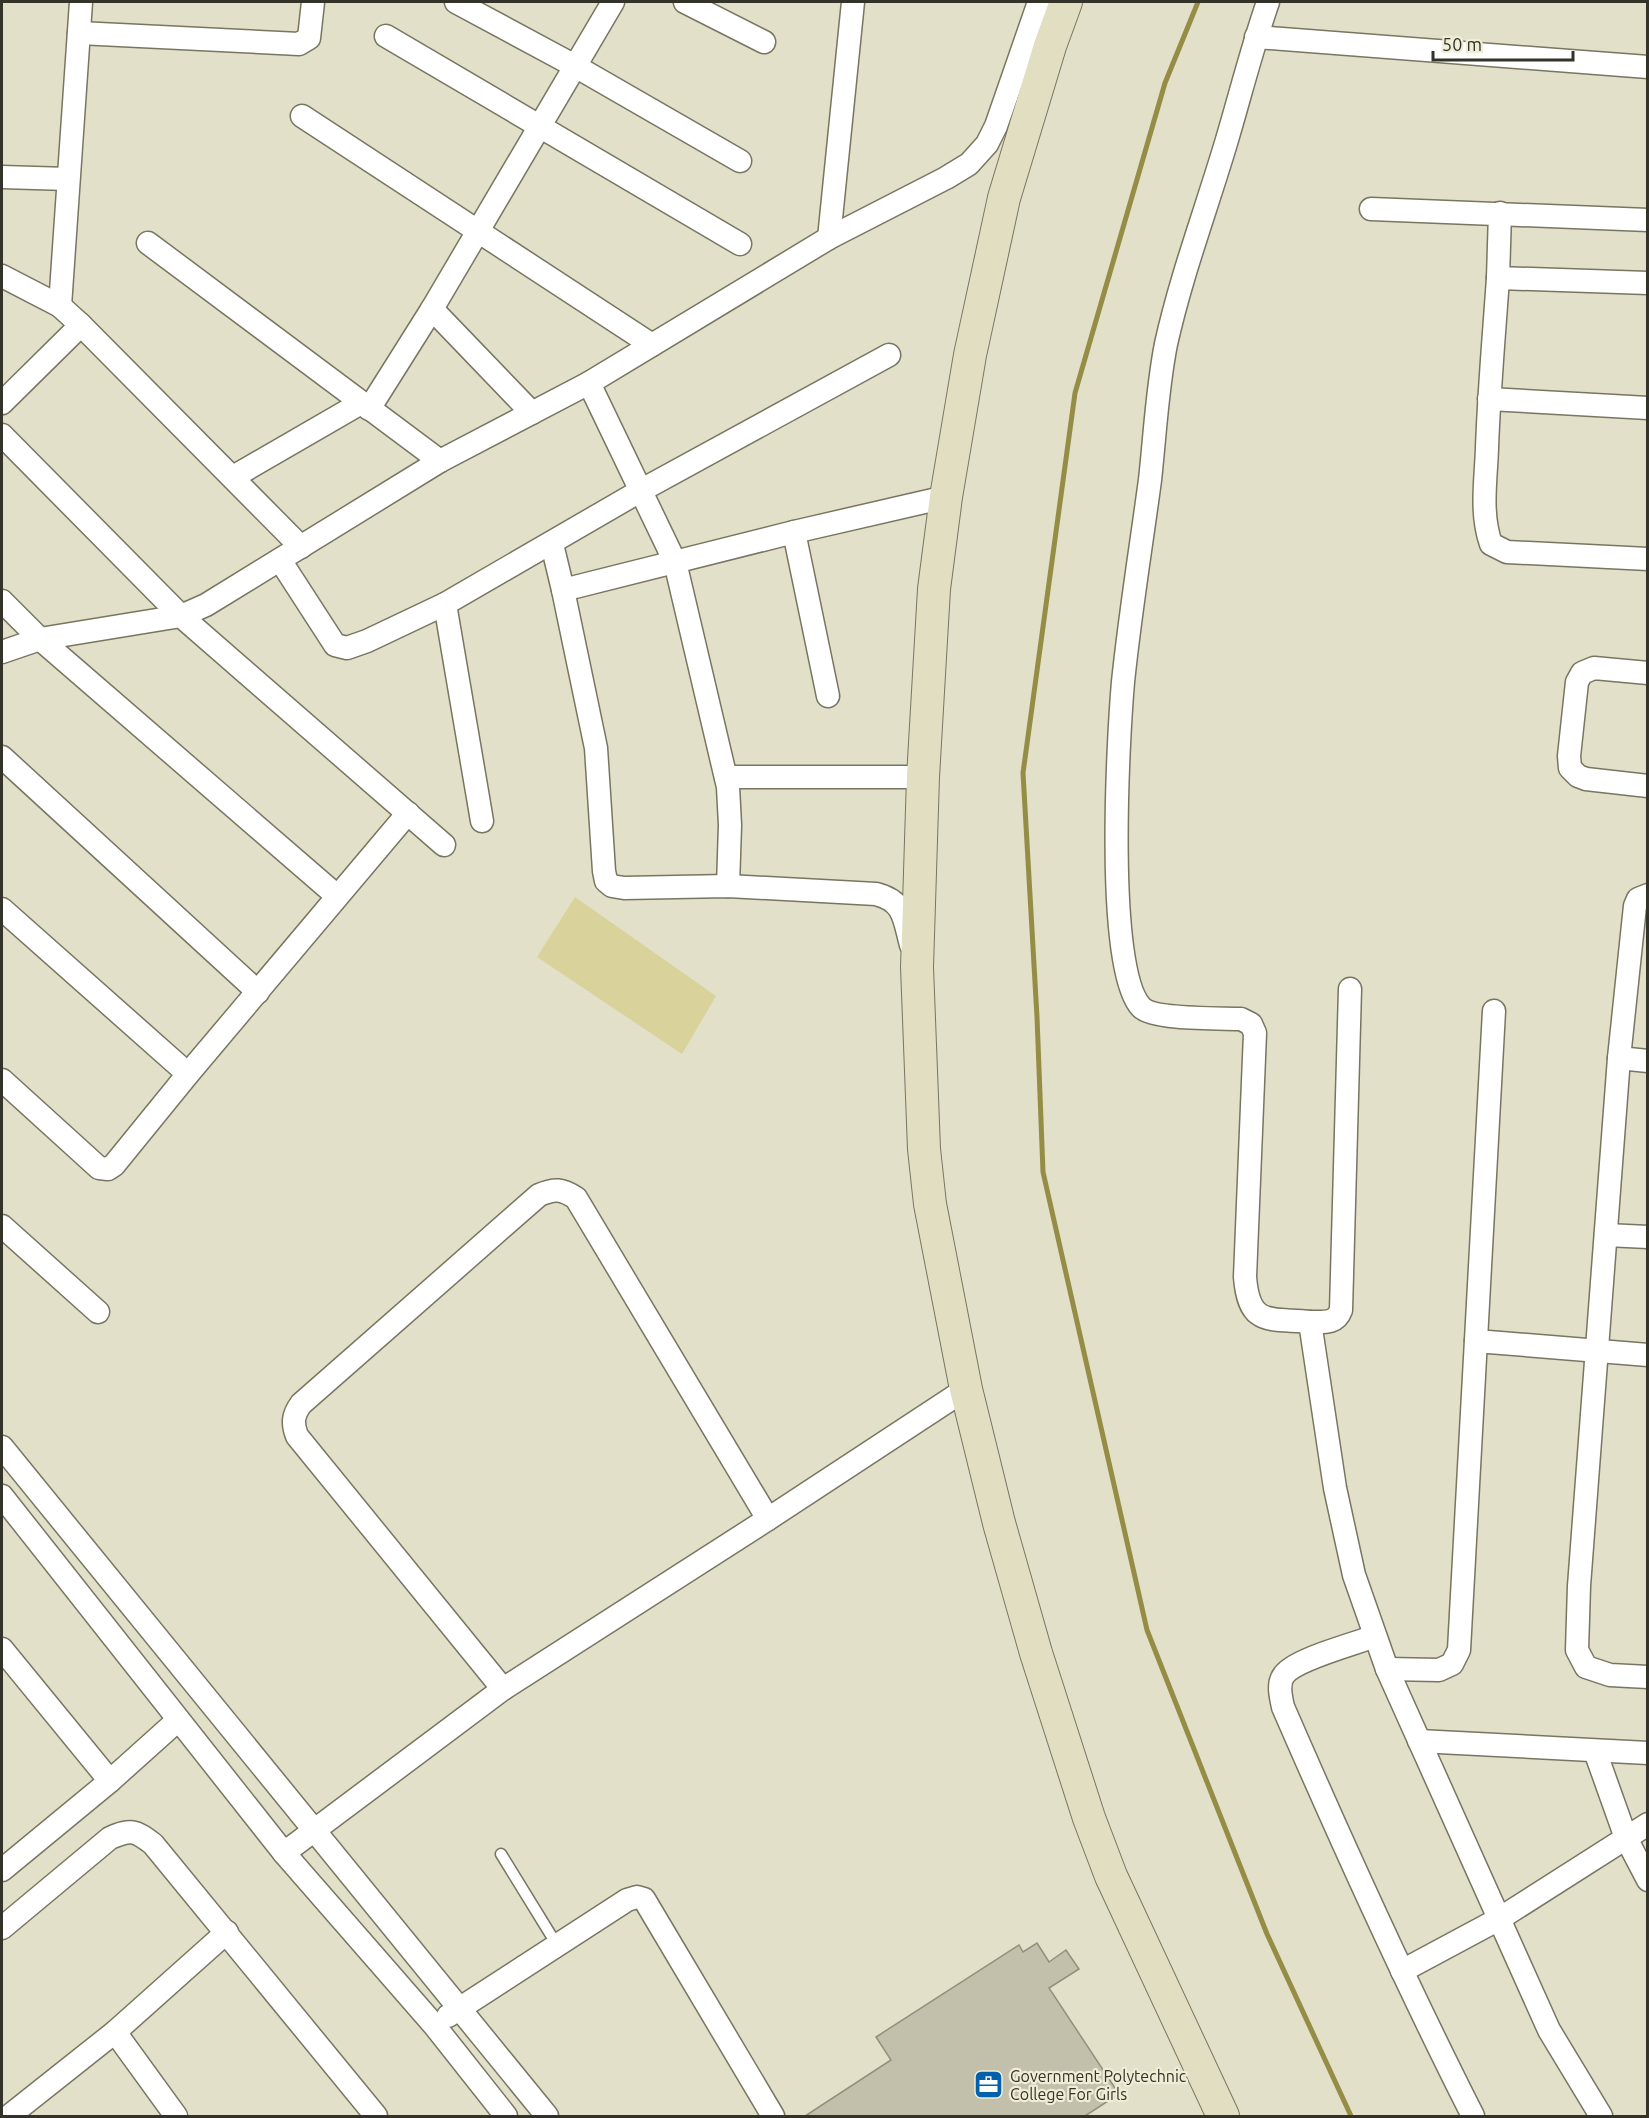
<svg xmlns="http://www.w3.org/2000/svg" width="1649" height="2118" viewBox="0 0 1649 2118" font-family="Ubuntu,sans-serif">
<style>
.green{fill:#d9d39b}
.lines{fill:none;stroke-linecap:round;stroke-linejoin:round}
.stream{stroke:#958c46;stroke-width:5}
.building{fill:#c2bfaa;stroke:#928f7b;stroke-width:1.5}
.lane-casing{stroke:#787561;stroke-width:13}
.street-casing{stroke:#787561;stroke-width:25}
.secondary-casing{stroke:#787561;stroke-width:34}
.lane{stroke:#fff;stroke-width:10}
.street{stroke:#fff;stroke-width:22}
.secondary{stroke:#e2dec1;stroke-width:32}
.labels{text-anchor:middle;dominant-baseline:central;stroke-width:4.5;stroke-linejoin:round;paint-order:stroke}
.poi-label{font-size:16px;fill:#34332a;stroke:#efedd6;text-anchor:start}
</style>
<rect width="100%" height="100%" fill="#e2e0c9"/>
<!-- green -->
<path class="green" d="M575,897L716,996L682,1054L537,957Z"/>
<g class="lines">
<!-- stream -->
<path class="stream" d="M1198,2L1165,83L1075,393L1023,773L1037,1017L1043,1172L1147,1630L1267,1934L1351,2116"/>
</g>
<!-- building -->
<path class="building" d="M1037,1943L1049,1962L1066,1950L1079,1969L1049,1988L1119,2094L1085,2116H805L891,2060L876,2037L1019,1945L1023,1952Z"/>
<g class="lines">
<defs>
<path id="lane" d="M501,1854L557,1945"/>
<g id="street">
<path d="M456,2L575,66L740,161"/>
<path d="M685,2L764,42"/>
<path d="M1268,2C1252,48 1240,96 1226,143C1206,210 1181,276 1166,344C1157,389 1155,435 1150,480C1141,547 1130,614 1123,682C1118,740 1105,969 1141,1007C1153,1020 1221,1018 1241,1019L1251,1024L1255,1033L1245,1277C1249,1327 1269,1318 1310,1322L1335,1488L1354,1575L1387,1669L1549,2030L1601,2116"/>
<path d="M79,33L299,44L309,38L313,2"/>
<path d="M386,36L740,244"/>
<path d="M1256,37L1648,67"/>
<path d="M302,116L652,345"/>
<path d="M2,177L68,179"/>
<path d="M1371,209L1648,220"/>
<path d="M1500,213L1498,278L1648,283"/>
<path d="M829,238L853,2"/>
<path d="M148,243L440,461"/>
<path d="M2,276L60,306L81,325L301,547"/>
<path d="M1498,278C1494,335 1489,391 1487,448C1486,480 1480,513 1491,544L1507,552L1648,559"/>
<path d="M60,306L81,2"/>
<path d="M432,309L532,413"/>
<path d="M589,383L675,562L728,787L730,825L728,886"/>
<path d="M1489,399L1648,408"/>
<path d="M2,403L81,325"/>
<path d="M369,409L432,309L613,2"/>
<path d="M2,435L181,616L444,845"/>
<path d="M233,477L361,403"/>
<path d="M794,532L828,696"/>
<path d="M552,544L563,590L596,748L604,871L606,881L612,886L624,888L728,886L876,894C905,901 904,920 911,945"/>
<path d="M280,560L335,645L347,648L367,641L445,604L640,491L889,355"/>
<path d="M563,590L794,532L946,497"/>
<path d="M2,601L40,639L337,896"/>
<path d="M445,604L482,821"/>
<path d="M2,652L40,639L181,616L206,605L440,461L589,383L829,238L946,178L969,164L987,144L996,126L1039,2"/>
<path d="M1648,673L1594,668L1582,673L1577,682L1569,756L1570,768L1578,776L1586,779L1648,786"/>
<path d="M2,757L258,992"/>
<path d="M726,777H923"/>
<path d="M2,909L188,1074"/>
<path d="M1619,1058L1635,906L1638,899L1648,895"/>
<path d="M1648,1061L1619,1058L1579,1586L1577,1650L1586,1667L1610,1675L1648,1677"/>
<path d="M2,1080L99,1168L108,1169L114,1165L188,1074L408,813"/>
<path d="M2,1226L98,1312"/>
<path d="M1606,1235L1648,1237"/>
<path d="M1310,1322C1324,1322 1336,1324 1341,1310L1350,989"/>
<path d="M1476,1341L1648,1355"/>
<path d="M2,1447L547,2116"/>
<path d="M2,1496L284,1853L434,2025L506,2116"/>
<path d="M1375,1636C1355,1644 1295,1659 1284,1675C1277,1684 1281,1697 1283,1707C1343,1845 1405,1982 1473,2116"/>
<path d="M2,1649L110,1781"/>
<path d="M1387,1669L1439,1670L1452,1664L1459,1650L1494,1011"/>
<path d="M503,1689L297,1436C292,1423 293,1415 301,1404L539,1195C555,1188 562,1189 576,1198L768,1519"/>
<path d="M1419,1741L1648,1753"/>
<path d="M1595,1751L1626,1838L1648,1880"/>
<path d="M284,1853L503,1689L768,1519L966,1389"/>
<path d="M2,1870L110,1781L178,1720"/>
<path d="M2,1928L110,1838C131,1829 135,1830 153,1844L376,2116"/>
<path d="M1402,1971L1499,1919L1648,1824"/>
<path d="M448,2016L627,1900L637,1897L644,1899L773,2116"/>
<path d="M115,2032L227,1932"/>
<path d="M9,2116L115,2032L176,2116"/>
</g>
<path id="secondary" d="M1066,2L1050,46L1004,198L970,355L946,497L934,589L923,777L917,967L924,1149L930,1204L966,1389L999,1523L1036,1653L1089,1818L1111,1876L1223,2116"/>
</defs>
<!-- lane casing -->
<use href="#lane" class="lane-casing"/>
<!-- street casing -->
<use href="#street" class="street-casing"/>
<!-- secondary casing -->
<use href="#secondary" class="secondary-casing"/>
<!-- lane -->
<use href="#lane" class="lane"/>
<!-- street -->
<use href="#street" class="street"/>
<!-- secondary -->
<use href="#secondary" class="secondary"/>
</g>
<!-- icons -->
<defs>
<symbol id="office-square" viewBox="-11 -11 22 22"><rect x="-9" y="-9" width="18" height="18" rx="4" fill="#0260ad" stroke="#efedd6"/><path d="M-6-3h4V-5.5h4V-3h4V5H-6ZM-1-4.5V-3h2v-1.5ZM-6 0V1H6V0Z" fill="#fff"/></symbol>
</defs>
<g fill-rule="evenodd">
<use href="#office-square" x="972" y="2068" width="33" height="33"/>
</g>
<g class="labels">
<!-- poi labels -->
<g class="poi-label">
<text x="1010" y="2076">Government Polytechnic<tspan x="1010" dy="18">College For Girls</tspan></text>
</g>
</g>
<!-- border -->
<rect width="1649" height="2118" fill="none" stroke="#34332a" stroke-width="6"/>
<!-- scale -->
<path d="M1433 51v9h140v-9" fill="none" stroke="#34332a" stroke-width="3"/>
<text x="1442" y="51" font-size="18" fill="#34332a" stroke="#efedd6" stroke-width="4.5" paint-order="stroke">50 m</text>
</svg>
